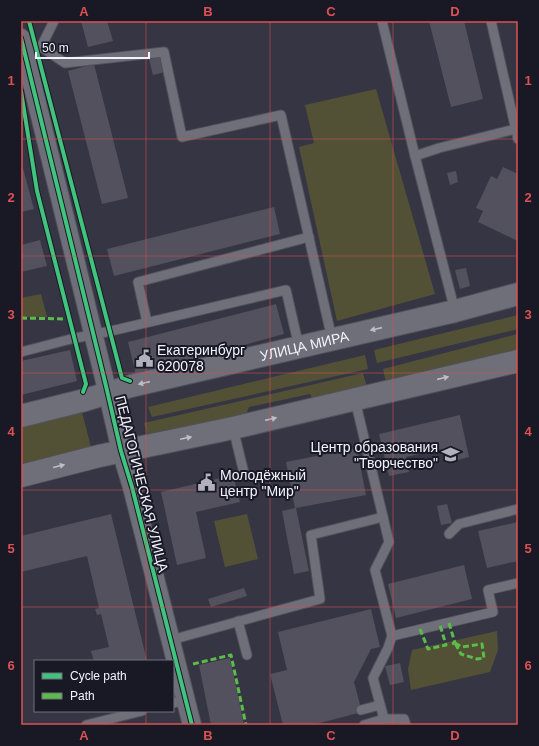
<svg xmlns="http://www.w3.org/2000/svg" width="539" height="746" viewBox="0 0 539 746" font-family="Arial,sans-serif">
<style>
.green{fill:#535135}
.building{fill:#52515d}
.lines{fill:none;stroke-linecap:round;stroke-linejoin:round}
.service-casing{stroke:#51515c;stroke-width:11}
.minor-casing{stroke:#51515c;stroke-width:20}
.tertiary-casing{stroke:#51515c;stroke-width:24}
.service{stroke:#6f6f7a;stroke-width:9}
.minor{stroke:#6f6f7a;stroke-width:18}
.tertiary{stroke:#6f6f7a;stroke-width:22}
.quiet{stroke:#5cbc4b;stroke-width:3;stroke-dasharray:6 3;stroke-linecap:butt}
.cycleway-casing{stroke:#191925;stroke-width:6}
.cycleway{stroke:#40c37c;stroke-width:4}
.oneway{fill:#bebec9}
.grid{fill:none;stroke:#dc5153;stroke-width:1;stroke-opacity:0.55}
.labels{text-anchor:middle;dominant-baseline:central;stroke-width:4;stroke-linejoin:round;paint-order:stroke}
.street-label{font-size:14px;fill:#f3f3fd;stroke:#191925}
.poi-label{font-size:14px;fill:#f3f3fd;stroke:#191925;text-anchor:start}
.neatline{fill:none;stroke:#dc5153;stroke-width:1.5}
.grid-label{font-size:13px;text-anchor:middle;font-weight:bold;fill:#dc5153}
</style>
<rect width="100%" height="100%" fill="#363543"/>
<!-- green -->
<g class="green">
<path d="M376,89L435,294L337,321L299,147L314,143L305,105Z"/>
<path d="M41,294L47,317H21V298Z"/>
<path d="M518,315V329L377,363L374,350Z"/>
<path d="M518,334V355L387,387L383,369Z"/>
<path d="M365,355L368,369L152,417L148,407Z"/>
<path d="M363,373L368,391L314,402L310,394L249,407L244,420L149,442L144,423Z"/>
<path d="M82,412L92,451L21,468V426Z"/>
<path d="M247,514L258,559L225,567L214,521Z"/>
<path d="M497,631L498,650L490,672L411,690L408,669L412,650Z"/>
</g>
<!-- building -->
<g class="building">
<path d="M81,21H107L113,41L88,47Z"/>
<path d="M429,21H464L483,99L451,107Z"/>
<path d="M161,56L165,72L153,75L149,59Z"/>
<path d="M94,64L128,198L102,204L68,71Z"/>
<path d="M21,161L34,209L21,212Z"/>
<path d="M503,167L518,174V241L478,222L483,211L476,208L491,176L497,179Z"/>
<path d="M456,171L458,182L450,185L447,173Z"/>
<path d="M274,207L280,234L114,276L107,249Z"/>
<path d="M40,240L47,266L21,272V245Z"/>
<path d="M466,268L470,286L460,289L455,270Z"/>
<path d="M276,304L284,334L136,375L128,342Z"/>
<path d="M70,350L77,381L21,395V361Z"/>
<path d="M460,415L469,457L446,463L442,449L406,457L409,472L389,476L379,434Z"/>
<path d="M357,448L366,495L296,508L309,571L294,574L282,511L295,508L286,462Z"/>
<path d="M233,475L240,502L196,512L206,558L177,565L161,492Z"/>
<path d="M447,504L452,523L441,525L437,506Z"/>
<path d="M111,514L147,661H94L91,651L109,647L101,614L97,615L95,609L99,608L87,556L21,572V536Z"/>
<path d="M518,522V561L487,568L478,531Z"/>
<path d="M464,565L472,599L396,618L388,584Z"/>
<path d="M244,588L247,596L211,607L208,599Z"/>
<path d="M371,609L380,647L371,649L354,682L362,712L312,725H283L270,674L287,670L278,632Z"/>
<path d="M230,658L244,725H211L199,665Z"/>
<path d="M400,663L404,682L390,685L385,666Z"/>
</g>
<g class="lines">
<defs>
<g id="service">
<path d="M382,21L415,156L455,311"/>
<path d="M491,21L518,139"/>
<path d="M41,47L54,21"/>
<path d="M22,52L41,47L65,63L164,52L182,137L281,115L332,339"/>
<path d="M415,156L439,148L516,129"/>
<path d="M147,322L138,282L309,237"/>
<path d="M21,352L71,339L111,331L286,290L299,347"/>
<path d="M355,400L389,542L375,570L392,636L388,648L373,678L384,719"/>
<path d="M233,428L244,473"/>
<path d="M449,534L459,524L518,509"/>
<path d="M238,621L247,655"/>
<path d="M392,636L493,612L488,590L518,583"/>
<path d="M171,640L320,599L311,535L383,517"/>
<path d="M173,703L186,700"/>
<path d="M361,710L380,705"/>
<path d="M86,725L142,711"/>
<path d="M364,725L384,719H404L406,725"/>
</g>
<path id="minor" d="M21,38L106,386L121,451L132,487L192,725"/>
<g id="tertiary">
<path id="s1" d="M21,416L85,400L131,386L455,311L518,294"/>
<path d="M21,476L99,456L233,428L518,361"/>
</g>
</defs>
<!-- service casing -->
<use href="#service" class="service-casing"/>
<!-- minor casing -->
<use href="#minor" class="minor-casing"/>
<!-- tertiary casing -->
<use href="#tertiary" class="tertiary-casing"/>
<!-- service -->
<use href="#service" class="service"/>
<!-- minor -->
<use href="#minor" class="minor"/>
<!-- tertiary -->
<use href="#tertiary" class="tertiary"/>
<!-- quiet -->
<g class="quiet">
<path d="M21,318L65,319"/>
<path d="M449,623L455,643L451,644"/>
<path d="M420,629L428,649L446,645L440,625"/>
<path d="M455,643L462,647L482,644L484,658L477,659L461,654Z"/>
<path d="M193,664L231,655L246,725"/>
</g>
<defs>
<g id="cycleway">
<path d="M29,21L122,378L130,381"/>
<path d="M21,38L106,386L121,451L132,487L192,725"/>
<path d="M21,91L37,191L86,384L83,392"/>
</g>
</defs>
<!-- cycleway casing -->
<use href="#cycleway" class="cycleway-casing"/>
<!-- cycleway -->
<use href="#cycleway" class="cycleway"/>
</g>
<!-- one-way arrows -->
<defs><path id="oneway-solid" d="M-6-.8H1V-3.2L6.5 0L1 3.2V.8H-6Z"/></defs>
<g class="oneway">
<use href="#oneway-solid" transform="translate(376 329) rotate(167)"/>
<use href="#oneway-solid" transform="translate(443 378) rotate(-13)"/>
<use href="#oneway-solid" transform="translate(144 383) rotate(167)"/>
<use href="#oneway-solid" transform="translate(271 419) rotate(-13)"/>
<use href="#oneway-solid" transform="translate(186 438) rotate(-12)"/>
<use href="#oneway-solid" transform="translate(59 466) rotate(-14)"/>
</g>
<!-- grid -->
<path class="grid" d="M146,21V661M270,21V725M393,21V725M21,139H518M21,256H518M21,373H518M21,490H518M21,607H518M146,711V725"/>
<!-- icons -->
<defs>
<symbol id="civic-bare" viewBox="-9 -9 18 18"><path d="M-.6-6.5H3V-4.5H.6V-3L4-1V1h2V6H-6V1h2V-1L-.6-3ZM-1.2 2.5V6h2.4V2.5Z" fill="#b1b0bc" stroke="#191925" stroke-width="2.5" paint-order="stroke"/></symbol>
<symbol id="school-bare" viewBox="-9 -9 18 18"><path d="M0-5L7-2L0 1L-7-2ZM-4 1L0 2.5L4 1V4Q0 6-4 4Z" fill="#b1b0bc" stroke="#191925" stroke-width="2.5" paint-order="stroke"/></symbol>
</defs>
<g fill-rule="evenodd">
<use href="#civic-bare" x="132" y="346" width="25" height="25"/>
<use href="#school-bare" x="438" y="442" width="25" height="25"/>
<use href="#civic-bare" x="194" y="470" width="25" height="25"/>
</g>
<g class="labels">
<!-- street labels -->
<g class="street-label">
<text stroke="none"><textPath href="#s1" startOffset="292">УЛИЦА МИРА</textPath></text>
<text transform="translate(142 484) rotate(76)">ПЕДАГОГИЧЕСКАЯ УЛИЦА</text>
</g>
<!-- poi labels -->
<g class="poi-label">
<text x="157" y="350">Екатеринбург<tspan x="157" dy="16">620078</tspan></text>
<text x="438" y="447" text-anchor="end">Центр образования<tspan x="438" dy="16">"Творчество"</tspan></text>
<text x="220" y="475">Молодёжный<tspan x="220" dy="16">центр "Мир"</tspan></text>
</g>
</g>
<!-- border -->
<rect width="539" height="746" fill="none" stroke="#191925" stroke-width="44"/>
<!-- legend -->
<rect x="34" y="660" width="140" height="52" fill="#191925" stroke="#70707b"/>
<rect x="42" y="673" width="20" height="6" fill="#40c37c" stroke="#70707b"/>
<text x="70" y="680" font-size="12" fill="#f3f3fd">Cycle path</text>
<rect x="42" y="693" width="20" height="6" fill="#5cbc4b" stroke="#70707b"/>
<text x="70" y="700" font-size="12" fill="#f3f3fd">Path</text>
<!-- scale -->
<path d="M36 52v6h113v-6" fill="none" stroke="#f3f3fd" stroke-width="2"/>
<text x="42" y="52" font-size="12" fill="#f3f3fd" stroke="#191925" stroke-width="3" paint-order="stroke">50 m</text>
<rect x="22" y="22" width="495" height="702" class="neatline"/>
<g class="grid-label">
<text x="84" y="16">A</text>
<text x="208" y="16">B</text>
<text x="331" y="16">C</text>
<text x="455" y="16">D</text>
<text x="11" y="85">1</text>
<text x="528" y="85">1</text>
<text x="11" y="202">2</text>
<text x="528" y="202">2</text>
<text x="11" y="319">3</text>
<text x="528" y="319">3</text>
<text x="11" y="436">4</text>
<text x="528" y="436">4</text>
<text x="11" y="553">5</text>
<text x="528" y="553">5</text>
<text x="11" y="670">6</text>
<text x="528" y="670">6</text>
<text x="84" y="740">A</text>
<text x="208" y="740">B</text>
<text x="331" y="740">C</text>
<text x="455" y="740">D</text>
</g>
</svg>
